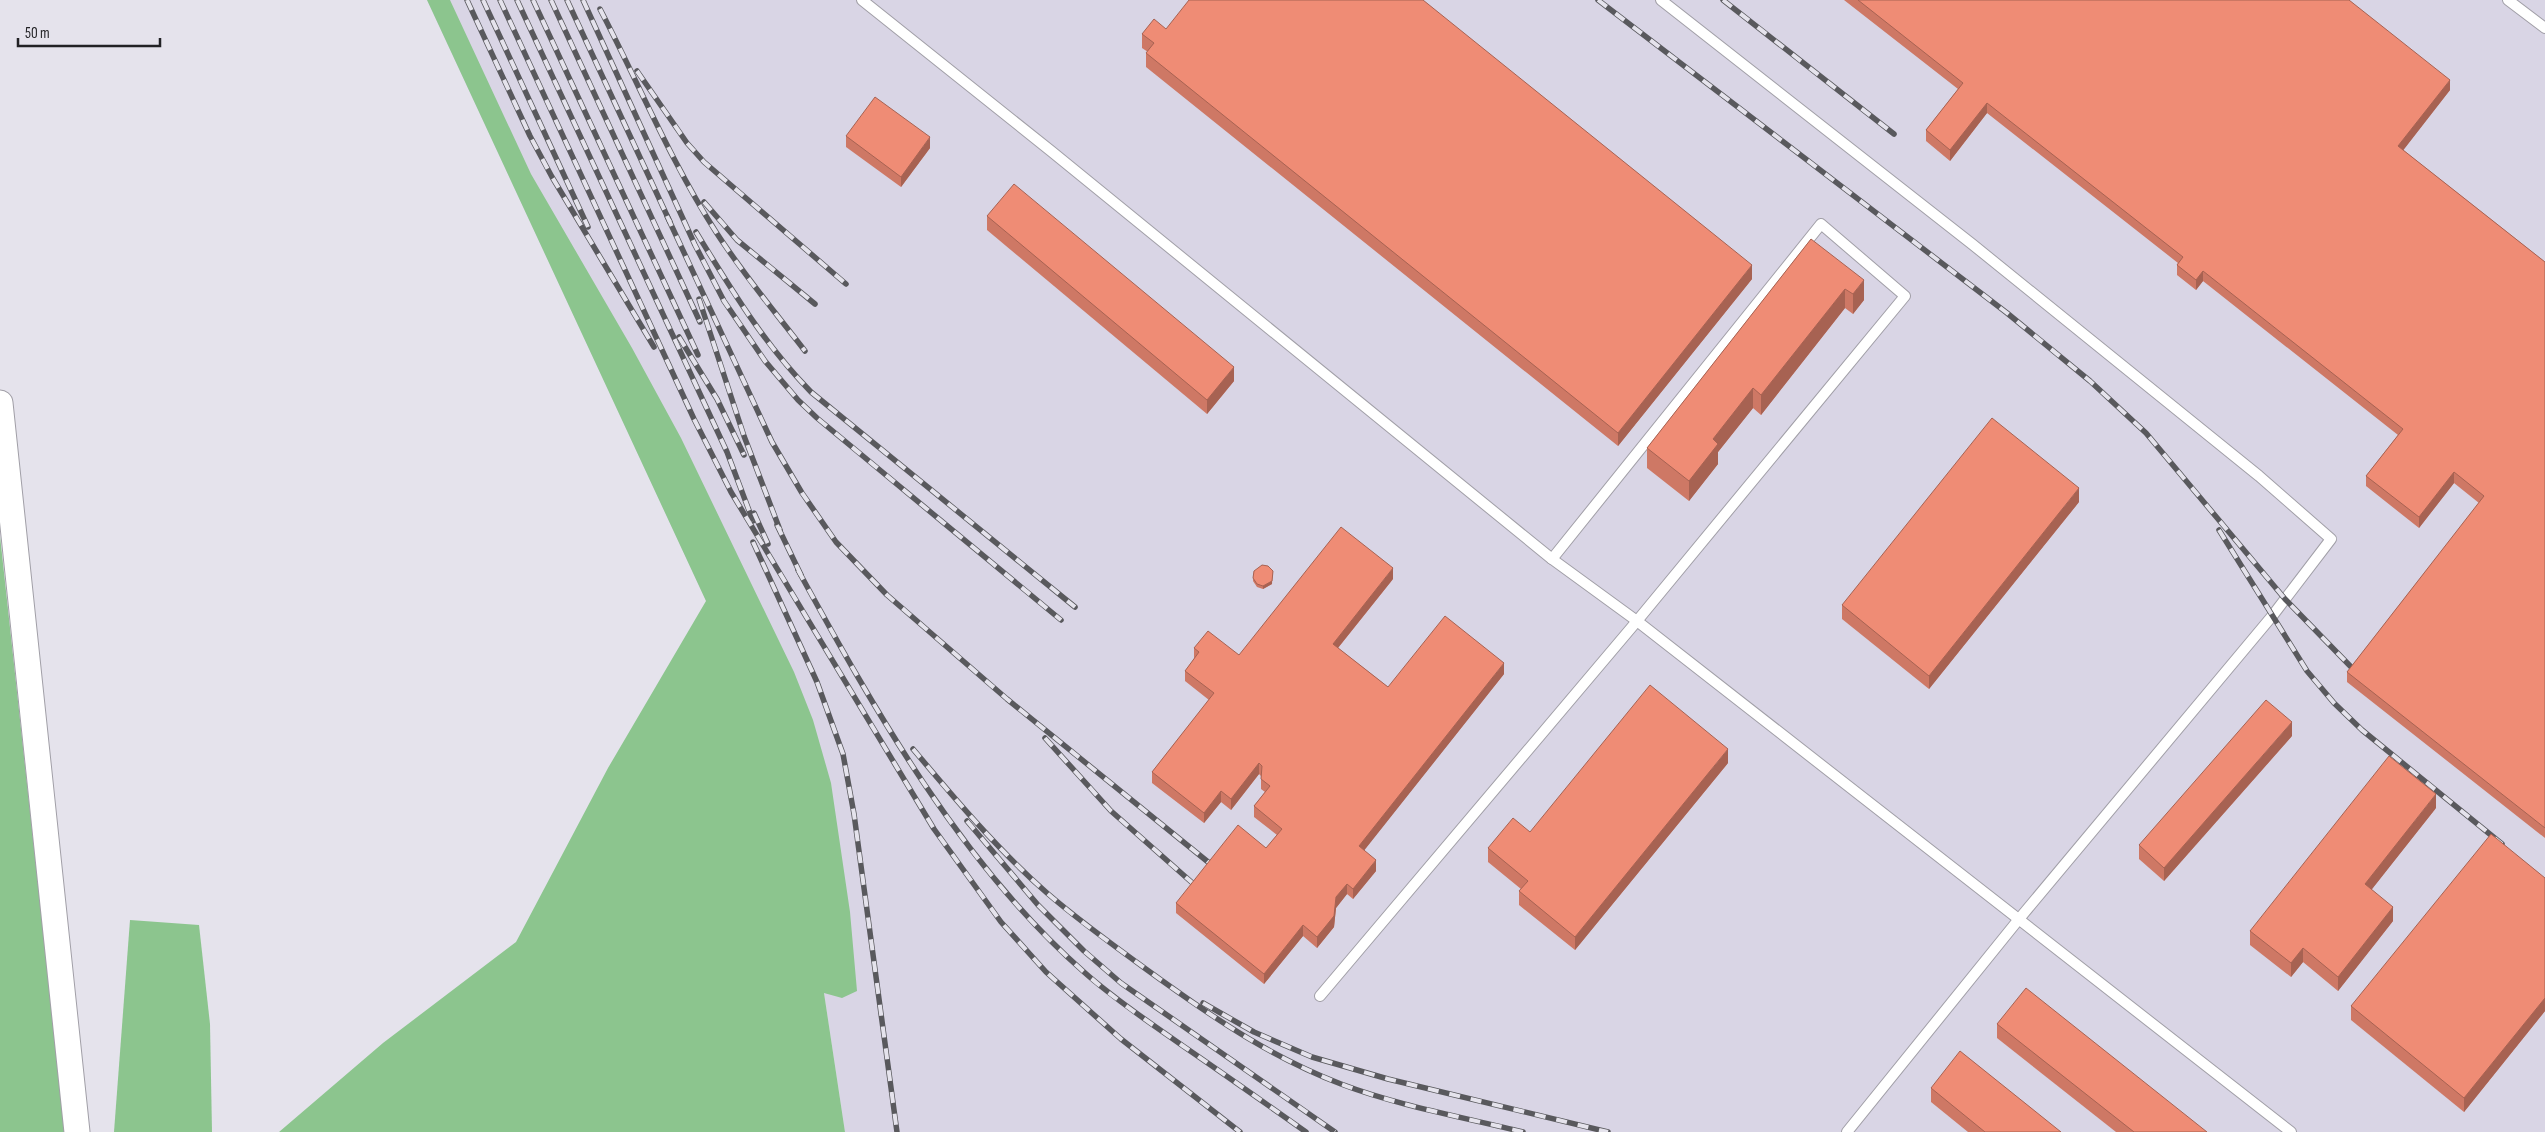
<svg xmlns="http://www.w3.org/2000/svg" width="2545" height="1132" viewBox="0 0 2545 1132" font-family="'Sofia Sans Condensed',sans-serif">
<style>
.built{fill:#d9d5e5}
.green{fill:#8cc58e}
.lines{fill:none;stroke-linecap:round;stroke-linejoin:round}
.service-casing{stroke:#a19fa7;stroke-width:12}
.tertiary-casing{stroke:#a19fa7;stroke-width:27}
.service{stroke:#fff;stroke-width:10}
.tertiary{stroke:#fff;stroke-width:25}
.rail-casing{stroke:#59595d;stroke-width:5.5}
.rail{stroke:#e5e3ec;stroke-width:4;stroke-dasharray:11;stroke-linecap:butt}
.wall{fill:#ce7865}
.shaded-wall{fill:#a76252}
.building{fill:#ef8c75;stroke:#a76252}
</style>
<rect width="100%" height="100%" fill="#e5e3ec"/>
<!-- built -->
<path class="built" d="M427,0H2545V1132H845L793,788Z"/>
<!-- green -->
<g class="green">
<path d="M427,0H450L531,174L632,348L681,438L794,672L813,720L831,783L850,912L857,991L842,998L824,993L845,1132H279L383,1043L516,942L608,768L706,601Z"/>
<path d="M0,536L65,1132H0Z"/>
<path d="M130,920L199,925L210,1024L212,1132H114Z"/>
</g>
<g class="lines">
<defs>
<g id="service">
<path d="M862,0L1051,151L1552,559L1637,621L2291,1132"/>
<path d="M1661,0L1972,244L2259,476L2331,539L2273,615L2019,919L1847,1132"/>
<path d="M2508,0L2545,28"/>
<path d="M1320,996L1637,621L1905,296L1821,224L1552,559"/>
</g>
<path id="tertiary" d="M0,403L77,1132"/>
</defs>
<!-- service casing -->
<use href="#service" class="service-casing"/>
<!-- tertiary casing -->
<use href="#tertiary" class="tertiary-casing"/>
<!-- service -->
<use href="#service" class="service"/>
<!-- tertiary -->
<use href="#tertiary" class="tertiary"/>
<defs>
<g id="rail">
<path d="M467,0L530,136L552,177L654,347"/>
<path d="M483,0L588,227"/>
<path d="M500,0L694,419L731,492L934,829L1001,922L1046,972L1121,1039L1240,1132"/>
<path d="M517,0L727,452L753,521"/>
<path d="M533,0L698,355"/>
<path d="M551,0L700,322"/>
<path d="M567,0L670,222"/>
<path d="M583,0L695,245L724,301L765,361L798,400L817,418L1061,620"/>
<path d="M1598,0L2007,313L2090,381L2146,433L2285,599L2355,671"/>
<path d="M1723,0L1894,134"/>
<path d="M600,9C639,84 671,162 716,232C743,274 775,312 805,351"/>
<path d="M637,71L687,143L704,162L846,284"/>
<path d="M704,202L737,240L815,304"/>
<path d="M667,216L772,442L802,493L836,542L887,595L1007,699L1213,866"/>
<path d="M696,232C731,289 764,344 811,392L1075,607"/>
<path d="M699,299L744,436L780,530"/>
<path d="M679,337L717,399L744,455"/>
<path d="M754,513L768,544"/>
<path d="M777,525L801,575"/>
<path d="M2219,530L2307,671L2334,703L2362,730L2502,844"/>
<path d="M753,542L817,682L843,754L854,814L897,1132"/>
<path d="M798,570C875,711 962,865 1084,972C1114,999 1149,1022 1183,1046C1224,1074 1265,1103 1306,1132"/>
<path d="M1045,738L1111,811L1197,887"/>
<path d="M913,749C955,799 998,850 1047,893C1084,925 1124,953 1164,982C1221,1023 1274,1058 1341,1084C1399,1106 1463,1117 1523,1132"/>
<path d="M967,821L1038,905L1084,951L1121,983L1335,1132"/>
<path d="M1203,1003L1254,1032L1312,1057L1388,1079L1608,1132"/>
</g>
</defs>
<!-- rail casing -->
<use href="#rail" class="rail-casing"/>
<!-- rail -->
<use href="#rail" class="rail"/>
</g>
<!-- wall -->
<g class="wall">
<path d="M1844,0H2349L2450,90L2403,150L2545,262V838L2347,682V672L2479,503L2454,483L2419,528L2366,486V476L2398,435L2203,281L2196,290L2177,275V265L2178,263L1987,113L1950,161L1926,141V130L1958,89Z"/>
<path d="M1166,29L1752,279L1618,446L1146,67V53L1148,52L1142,48V34Z"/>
<path d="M846,136L930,148L901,187L846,147Z"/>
<path d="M987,216L1234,381L1207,414L987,230Z"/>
<path d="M1811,239L1864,300L1853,314L1845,308L1761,415L1753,408L1718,452V464L1689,501L1647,468V448Z"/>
<path d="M2079,502L1929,689L1842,619V605Z"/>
<path d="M1254,571H1273L1272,584L1263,589L1257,587L1253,581Z"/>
<path d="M1393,579L1338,648L1388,687L1504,674L1364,850L1376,871L1353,899L1347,894L1336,908L1334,927L1317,948L1303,936L1264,984L1176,913V903L1266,848L1277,835L1254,817V806L1265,792L1261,789V776L1259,774L1231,810L1221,802L1204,823L1152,783V772L1209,700L1185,681V671L1194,659V648L1239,655Z"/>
<path d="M2292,736L2164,881L2139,859V845Z"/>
<path d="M1728,763L1575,950L1519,905V891L1521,889L1488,862V848Z"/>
<path d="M2436,808L2371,890L2393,921L2338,991L2303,962L2291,977L2250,945V931Z"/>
<path d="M2545,878V1011L2464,1112L2351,1020V1006Z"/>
<path d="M1997,1024L2207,1132H2116L1997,1038Z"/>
<path d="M1931,1088L2061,1132H1968L1931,1102Z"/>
</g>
<!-- shaded-wall -->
<g class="shaded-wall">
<path d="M2450,80V90L2398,157V146Z"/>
<path d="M1987,103V113L1950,161V150Z"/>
<path d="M930,137V148L901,187V177Z"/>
<path d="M1752,265V279L1618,446V433Z"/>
<path d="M2203,271V281L2196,290V280Z"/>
<path d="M1864,280V300L1853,314V294Z"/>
<path d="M1845,289V308L1761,415V395Z"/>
<path d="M1234,367V381L1207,414V400Z"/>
<path d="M1753,388V408L1718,452V464L1689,501V481L1713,439Z"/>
<path d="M2454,472V483L2419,528V517Z"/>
<path d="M2079,488V502L1929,689V676Z"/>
<path d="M1393,568V579L1333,654V644Z"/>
<path d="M1272,581V584L1263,589V586Z"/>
<path d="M1504,663V674L1359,857V846Z"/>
<path d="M2292,722V736L2164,881V868Z"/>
<path d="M1728,749V763L1575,950V937Z"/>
<path d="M1259,763V774L1231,810V799Z"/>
<path d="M1221,791V802L1204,823V813Z"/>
<path d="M2436,794V808L2365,898V884Z"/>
<path d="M1376,860V871L1353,899V889Z"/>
<path d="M1347,884V894L1336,908L1334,927L1317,948V937L1336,897Z"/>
<path d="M2393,907V921L2338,991V977Z"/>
<path d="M1303,925V936L1264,984V974Z"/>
<path d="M2303,948V962L2291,977V963Z"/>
<path d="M2545,998V1011L2464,1112V1098Z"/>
</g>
<!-- building -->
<g class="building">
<path d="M1189,0H1423L1752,265L1618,433L1146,53L1154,43L1142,34L1154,19L1166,29Z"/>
<path d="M1858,0H2349L2450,80L2398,146L2545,262V828L2347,672L2484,496L2454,472L2419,517L2366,476L2403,429L2203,271L2196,280L2177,265L2183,257L1987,103L1950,150L1926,130L1963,83Z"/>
<path d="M875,97L930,137L901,177L846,136Z"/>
<path d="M1014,184L1234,367L1207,400L987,216Z"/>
<path d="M1811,239L1864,280L1853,294L1845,289L1761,395L1753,388L1713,439L1718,444L1689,481L1647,448Z"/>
<path d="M1992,418L2079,488L1929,676L1842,605Z"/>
<path d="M1341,527L1393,568L1333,644L1388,687L1445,616L1504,663L1359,846L1376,860L1353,889L1347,884L1336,897L1334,916L1317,937L1303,925L1264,974L1176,903L1238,825L1266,848L1282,829L1254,806L1270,786L1261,779L1262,766L1259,763L1231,799L1221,791L1204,813L1152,772L1214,693L1185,671L1199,652L1194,648L1208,631L1239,655Z"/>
<path d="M1262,565L1268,566L1273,571L1272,581L1263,586L1257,584L1253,578L1254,571Z"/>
<path d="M1650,685L1728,749L1575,937L1519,891L1528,881L1488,848L1513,818L1530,832Z"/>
<path d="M2266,700L2292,722L2164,868L2139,845Z"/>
<path d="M2389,756L2436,794L2365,884L2393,907L2338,977L2303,948L2291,963L2250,931Z"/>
<path d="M2491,834L2545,878V998L2464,1098L2351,1006Z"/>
<path d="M2026,988L2207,1132H2134L1997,1024Z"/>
<path d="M1960,1051L2061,1132H1985L1931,1088Z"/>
</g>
<!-- scale -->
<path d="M18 38v8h142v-8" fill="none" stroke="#222225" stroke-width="2.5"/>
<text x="25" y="38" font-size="15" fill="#222225" stroke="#e5e3ec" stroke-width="4" paint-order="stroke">50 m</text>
</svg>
